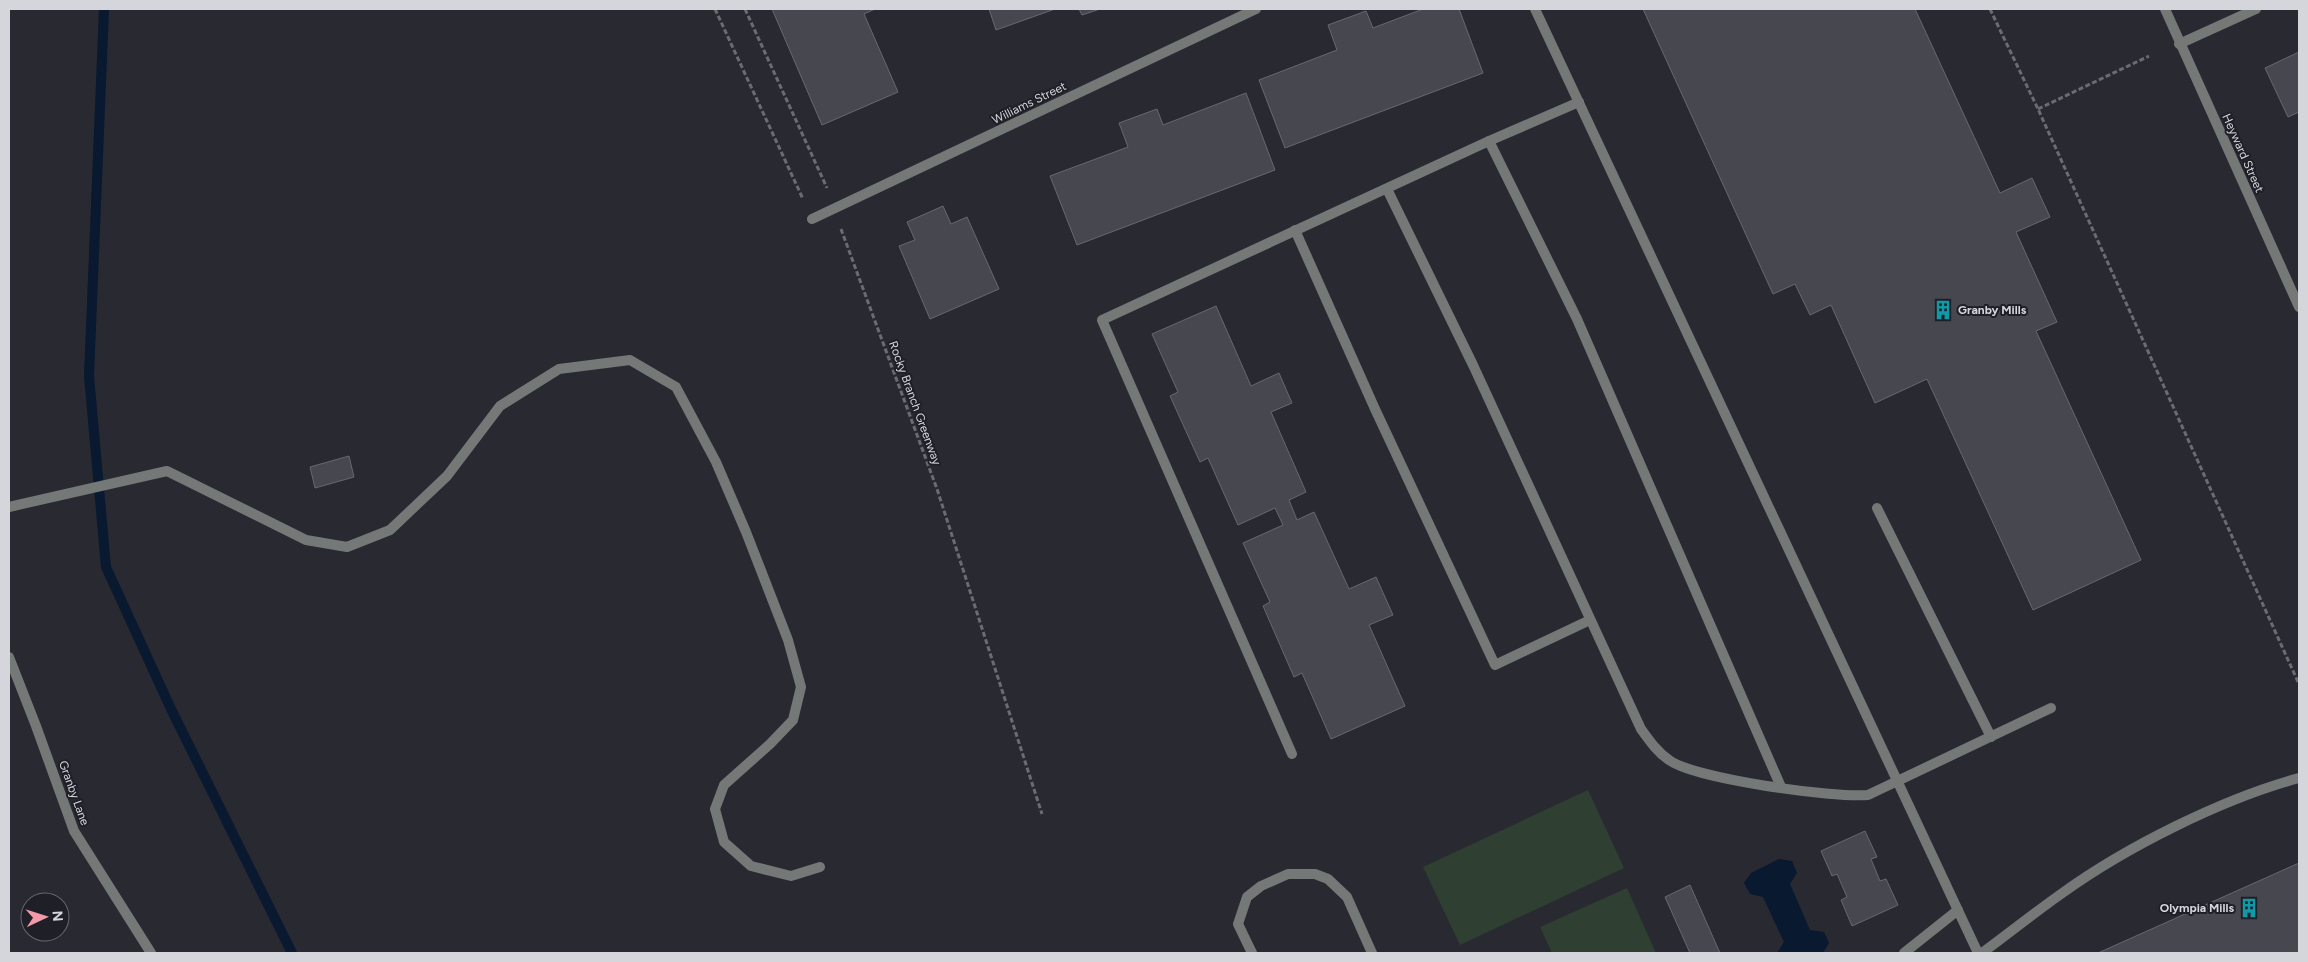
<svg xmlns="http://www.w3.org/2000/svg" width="2308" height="962" viewBox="0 0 2308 962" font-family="Figtree,sans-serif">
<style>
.green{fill:#2f3f31}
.water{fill:#091930}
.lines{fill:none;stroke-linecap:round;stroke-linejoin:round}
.stream{stroke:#091930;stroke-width:10}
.building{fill:#46474f;stroke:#686872}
.path{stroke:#6b6b72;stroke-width:3;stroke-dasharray:5 2.5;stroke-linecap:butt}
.lane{stroke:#747978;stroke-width:10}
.street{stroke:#747978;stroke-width:10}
.labels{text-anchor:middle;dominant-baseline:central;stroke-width:4;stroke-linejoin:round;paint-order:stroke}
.street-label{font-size:12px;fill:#d5d6db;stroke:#1f1f27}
.poi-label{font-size:12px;font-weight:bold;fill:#d5d6db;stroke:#1f1f27;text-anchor:start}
</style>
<rect width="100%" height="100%" fill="#292931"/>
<!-- green -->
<g class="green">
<path d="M1588,790L1624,868L1460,945L1423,867Z"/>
<path d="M1627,888L1656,953H1552L1540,927Z"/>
</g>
<!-- water -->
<path class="water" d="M1779,859L1792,861L1797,873L1790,884L1810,930L1824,932L1829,943L1823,953H1777L1784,942L1763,897L1750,894L1744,883L1751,873Z"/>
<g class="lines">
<!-- stream -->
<path class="stream" d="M104,9L89,376L106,567L171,709L292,953"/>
</g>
<!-- building -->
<g class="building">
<path d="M772,9H875L864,14L898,92L822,125Z"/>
<path d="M989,9H1055L996,30Z"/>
<path d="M1079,9H1100L1082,15Z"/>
<path d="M1423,9H1459L1483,73L1285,148L1259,80L1337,50L1328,25L1366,11L1373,28Z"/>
<path d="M1643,9H1915L2000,193L2032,178L2050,217L2016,232L2057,322L2036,331L2141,560L2033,610L1927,379L1875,403L1831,305L1810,315L1795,284L1773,294Z"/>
<path d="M2299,52V112L2288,117L2265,68Z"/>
<path d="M1246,93L1275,170L1077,245L1050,176L1128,147L1119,123L1157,109L1163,125Z"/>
<path d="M943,206L951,224L967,217L999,289L930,319L899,246L915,240L907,222Z"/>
<path d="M1216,306L1251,386L1279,373L1292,403L1271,412L1306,492L1289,500L1297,520L1314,512L1349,589L1376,577L1393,615L1369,625L1405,706L1331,739L1302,673L1294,677L1263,606L1270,602L1243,543L1283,525L1275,508L1238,525L1208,458L1200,462L1170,396L1178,392L1152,334Z"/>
<path d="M349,456L354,477L315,488L310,467Z"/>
<path d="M1865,831L1877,857L1871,859L1880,881L1886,879L1898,905L1852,926L1841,900L1847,897L1837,874L1832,876L1821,851Z"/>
<path d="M2299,863V953H2098Z"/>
<path d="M1690,885L1720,953H1690L1665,897Z"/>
</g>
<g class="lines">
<!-- path -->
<g class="path">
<path d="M715,9L803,199"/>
<path d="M745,9L827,188"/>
<path d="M1990,9L2038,109L2299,684"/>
<path d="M2038,109L2149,56"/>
<path d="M841,229L937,489L1042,814"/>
</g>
<!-- lane -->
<g class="lane">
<path d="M1535,9L1978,953"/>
<path d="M1489,141L1577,319L1781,787"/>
<path d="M1387,189L1473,365L1641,729C1649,740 1657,752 1669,760C1695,779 1833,798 1868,795L2051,708"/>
<path d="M1295,230L1375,409L1495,665L1590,620"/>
<path d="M9,507L167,471L306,540L347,547L390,530L447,476L500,406L559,369L630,360L676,387L716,462L746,532L788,640L801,687L793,720L770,744L724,785L715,809L724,842L751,866L791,876L820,867"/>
<path d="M1877,508L1991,737"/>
<path d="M9,657L36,726L74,831L151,953"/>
<path d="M1292,754L1102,320L1489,141L1579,102"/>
<path d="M1252,953L1238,924L1247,897L1261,886L1288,874H1315L1328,879L1347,897L1372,953"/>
<path d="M1904,953L1958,910"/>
<path d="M1982,953C2008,934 2034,913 2061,894C2126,847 2222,799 2299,778"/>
</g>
<!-- street -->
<g class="street">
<path d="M2165,9L2299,307"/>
<path d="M2179,44L2256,9"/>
<path d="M812,219L1256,9"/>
</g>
</g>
<!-- icons -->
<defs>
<symbol id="building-bare" viewBox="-9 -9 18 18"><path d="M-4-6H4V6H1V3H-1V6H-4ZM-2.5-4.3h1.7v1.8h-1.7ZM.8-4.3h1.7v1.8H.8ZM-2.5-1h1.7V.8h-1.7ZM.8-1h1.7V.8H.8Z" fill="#0f9aa8" stroke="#1f1f27" stroke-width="2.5" paint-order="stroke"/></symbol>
</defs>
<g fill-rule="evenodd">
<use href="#building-bare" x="1929" y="296" width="28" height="28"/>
<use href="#building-bare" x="2235" y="894" width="28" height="28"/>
</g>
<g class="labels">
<!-- street labels -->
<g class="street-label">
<text transform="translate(1029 103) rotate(-26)">Williams Street</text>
<text transform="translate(2243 153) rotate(66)">Heyward Street</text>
<text transform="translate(915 403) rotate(70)">Rocky Branch Greenway</text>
<text transform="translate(74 793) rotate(70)">Granby Lane</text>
</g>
<!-- poi labels -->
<g class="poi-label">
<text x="1958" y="310">Granby Mills</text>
<text x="2234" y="908" text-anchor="end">Olympia Mills</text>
</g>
</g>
<!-- border -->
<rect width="2308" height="962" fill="none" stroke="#d5d6db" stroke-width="20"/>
<!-- north arrow -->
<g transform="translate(45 917) rotate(86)"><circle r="24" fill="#1f1f27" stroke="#68686f"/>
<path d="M0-4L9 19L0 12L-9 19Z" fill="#f39aa9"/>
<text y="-8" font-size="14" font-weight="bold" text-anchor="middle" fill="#d5d6db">N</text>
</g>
</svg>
